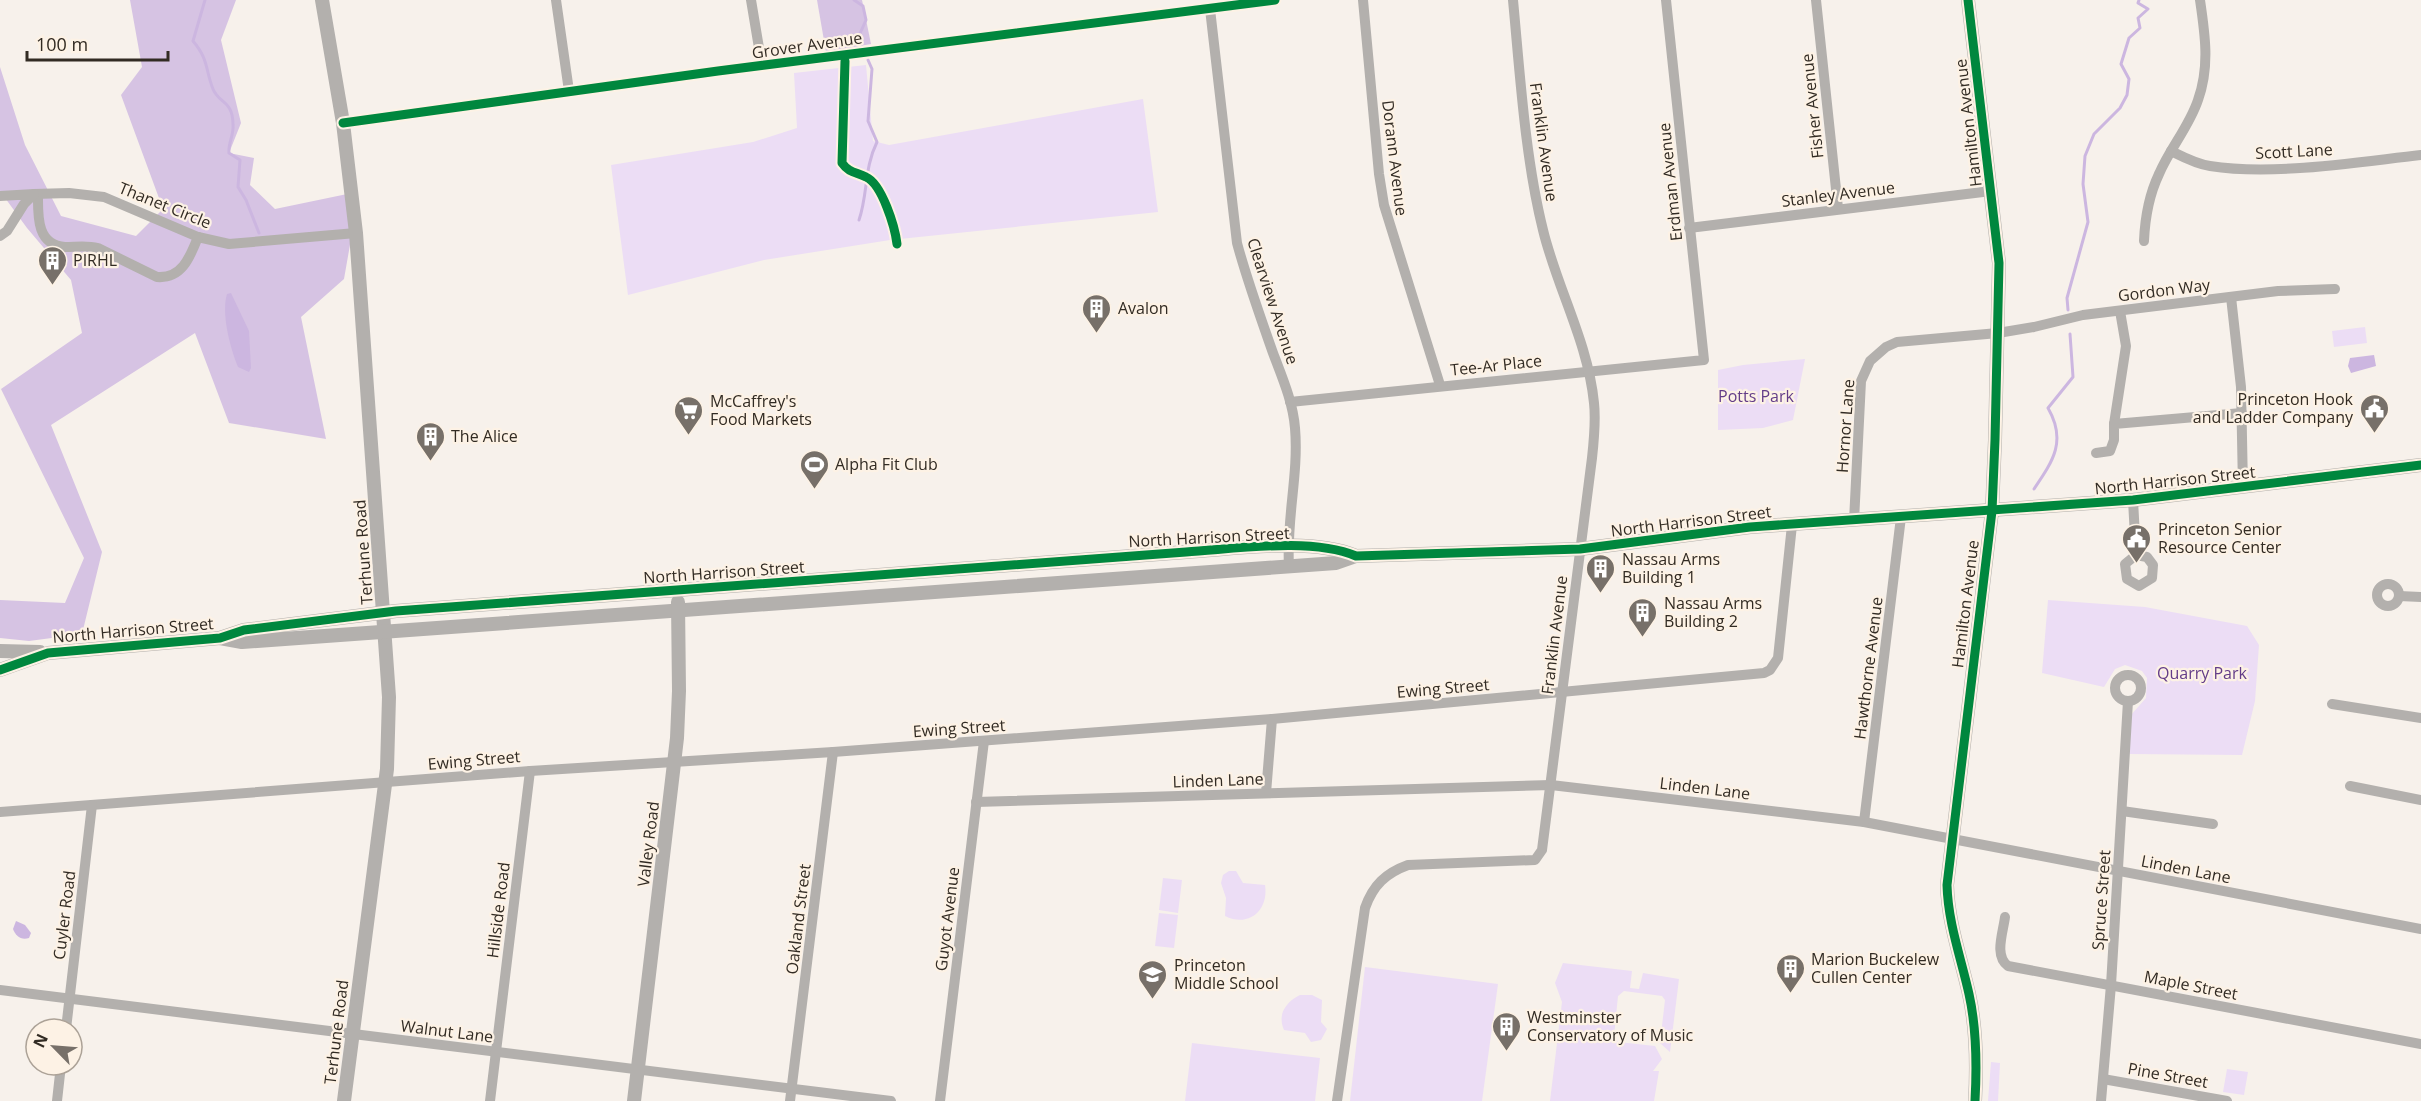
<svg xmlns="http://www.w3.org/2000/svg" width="2421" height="1101" viewBox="0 0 2421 1101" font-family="'Open Sans',sans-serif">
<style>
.green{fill:#ecddf5}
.forest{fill:#d6c3e3}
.water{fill:#ccb6e0}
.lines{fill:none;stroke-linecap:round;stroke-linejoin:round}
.stream{stroke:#ccb6e0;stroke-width:3}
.minor{stroke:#b3b0ad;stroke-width:10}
.tertiary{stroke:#b3b0ad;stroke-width:14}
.cycleway-casing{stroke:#fdf2e5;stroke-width:13}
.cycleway{stroke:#00873e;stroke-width:9}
.labels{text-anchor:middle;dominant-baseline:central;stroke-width:4.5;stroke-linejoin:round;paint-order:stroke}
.street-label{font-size:16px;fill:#322b23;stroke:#fdf2e5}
.poi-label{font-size:16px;fill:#322b23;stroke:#fdf2e5;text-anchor:start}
.park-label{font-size:16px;fill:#633c88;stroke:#fdf2e5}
</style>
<rect width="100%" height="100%" fill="#f7f1eb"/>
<!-- green -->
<g class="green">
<path d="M866,65L873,141L889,145L1143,99L1158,212L890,240L764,260L628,295L611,165L753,142L797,128L794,73Z"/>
<path d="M2365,327L2367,343L2334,347L2332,331Z"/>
<path d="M1805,359L1793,420L1763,428L1718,430V370L1743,365Z"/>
<path d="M2048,600L2145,607L2247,626L2259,645L2255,701L2242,755L2129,754L2131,715L2146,698L2147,678L2142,671L2125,665L2115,669L2104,687L2042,673Z"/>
<path d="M1229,871H1236L1243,883L1265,885C1269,910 1249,928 1225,916L1226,898L1221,883L1223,875Z"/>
<path d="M1163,878L1182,880L1178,913L1159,910Z"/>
<path d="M1159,913L1178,915L1174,948L1155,946Z"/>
<path d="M1563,963L1632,971L1630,988L1639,989L1643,973L1679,979L1670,1052L1660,1043L1665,1000L1662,996L1624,991L1618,996L1614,1036L1618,1042L1655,1046L1662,1059L1653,1071H1659L1654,1101H1550L1562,1002L1555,983Z"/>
<path d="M1365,967L1498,984L1482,1101H1350Z"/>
<path d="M1300,995H1312L1322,1000L1321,1022L1327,1029L1321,1040L1311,1042L1305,1033L1284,1030C1277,1014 1286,1002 1300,995Z"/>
<path d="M1192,1043L1320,1058L1315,1101H1185Z"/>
<path d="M1991,1062L2000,1063L1998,1101H1988Z"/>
<path d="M2227,1069L2248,1072L2244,1095L2223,1092Z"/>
</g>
<!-- forest -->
<g class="forest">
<path d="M130,0H236L221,40L241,123L229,153L254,158L250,185L275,209L352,193L354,222L344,279L301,317L326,439L229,423L195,333L51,425L102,552L82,634L29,641L0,638V600L65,603L84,558L1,389L82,333L71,280L27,228L0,191V67L25,145L61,216L136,236L163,209L121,95L142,67Z"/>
<path d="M817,0H862L871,44L826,52Z"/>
</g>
<!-- water -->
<g class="water">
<path d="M231,293L249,331L251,368L249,372L238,367C230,348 221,313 227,294Z"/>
<path d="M2374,355L2376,366L2351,373L2348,366L2350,358Z"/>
<path d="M16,921L25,925L31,933L29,938C21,941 15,935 13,929Z"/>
</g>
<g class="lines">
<!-- stream -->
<g class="stream">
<path d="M205,0L193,41C209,60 205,69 213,89C219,104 233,100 233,125C234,135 228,143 229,153L240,160L238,187L246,200L259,233"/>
<path d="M854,0L863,6L866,20L858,38L861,45"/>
<path d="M859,220C868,194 864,168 877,142L868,121L872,69L868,60"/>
<path d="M2068,310L2067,298L2088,222L2083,184L2085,156L2094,134L2120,108L2127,95L2129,79L2121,64L2129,38L2140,28L2138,18L2148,9L2138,3L2139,0"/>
<path d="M2034,489C2053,461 2067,441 2048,408L2073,377L2070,334"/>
</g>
<!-- minor -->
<g class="minor">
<path d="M556,0L569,91"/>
<path d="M751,0L762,66"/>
<path d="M1363,0L1379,174L1384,205L1440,385"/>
<path d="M1816,0L1838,208"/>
<path d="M1210,9L1237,243C1247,280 1260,316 1273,353C1282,377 1293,402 1295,428C1299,474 1286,520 1289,566"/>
<path d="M343,123L718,71L1275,0"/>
<path d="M2171,151C2183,157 2196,164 2210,166C2273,176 2357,162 2421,155"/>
<path d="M34,194L69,193L104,197L198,237L229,244L356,233"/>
<path d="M38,194C38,215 36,245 65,247C76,247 86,245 98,248L157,277C182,279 190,257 198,237"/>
<path d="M0,196L34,194L24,204L7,231L0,236"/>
<path d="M1689,228L1991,191"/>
<path d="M2144,241C2145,217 2149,195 2159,174C2170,148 2189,127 2198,100C2210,67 2205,34 2200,0"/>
<path d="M2231,297L2241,387L2243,488"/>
<path d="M1290,402L1704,360L1666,0"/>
<path d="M2114,424L2126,346L2120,311"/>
<path d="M2096,453L2110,451L2114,440V424L2242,413"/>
<path d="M2133,500L2136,555L2125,564L2127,579L2139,586L2152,578L2153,565L2147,557L2136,555"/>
<path d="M1854,521L1861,381L1870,361L1886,347L1897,342L1998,333L2034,327L2083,315L2278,291L2335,289"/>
<circle cx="2388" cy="595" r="11"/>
<path d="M2399,596L2421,597"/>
<circle cx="2128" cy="688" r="13"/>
<path d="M2332,704L2421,718"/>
<path d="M2350,786L2421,800"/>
<path d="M1266,793L1272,719"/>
<path d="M976,802L1551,785L1864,822L2421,929"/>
<path d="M2122,811L2213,824"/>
<path d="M0,812L530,771L833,752L1272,719L1764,673L1770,670L1778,658L1792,525"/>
<path d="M1864,822L1901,517"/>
<path d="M2005,917C2003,933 1994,956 2008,966L2421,1044"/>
<path d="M0,990L891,1101"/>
<path d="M66,1029L92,805"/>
<path d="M2103,1079L2227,1101"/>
<path d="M57,1101L61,1065"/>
<path d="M490,1101L530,771"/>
<path d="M790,1101L833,752"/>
<path d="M940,1101L984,741"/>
<path d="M1337,1101L1365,908C1373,885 1386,873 1408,865L1535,860L1542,850L1592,458C1594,440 1596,421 1594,403C1588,342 1557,288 1543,230C1525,158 1520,74 1513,0"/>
<path d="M2101,1101L2111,985L2128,701"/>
</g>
<!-- tertiary -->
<g class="tertiary">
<path d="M322,0L343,123L356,233L389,697L387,769L344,1101"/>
<path d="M1968,0L1999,263L1995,440L1992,511L1947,885C1948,923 1961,958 1969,994C1977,1030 1977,1065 1975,1101"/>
<path d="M220,638L242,642L1336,563L1356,556L1580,549L1750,527L2133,500L2421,465"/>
<path d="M0,651L40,652"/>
<path d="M0,670L48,653L220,638L244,630L396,611L1186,552C1236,549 1311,537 1356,556"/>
<path d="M634,1101L677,738L679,691L678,602"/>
</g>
<defs>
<g id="cycleway">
<path d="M1968,0L1999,263L1995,440L1992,511L1947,885C1948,923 1961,958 1969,994C1977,1030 1977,1065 1975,1101"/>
<path d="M845,61L842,163C849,173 856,172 866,177C882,184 895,227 897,244"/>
<path d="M343,123L718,71L1275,0"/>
<path d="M0,670L48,653L220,638L244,630L396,611L1186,552C1236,549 1311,537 1356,556L1580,549L1750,527L2133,500L2421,465"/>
</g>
</defs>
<!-- cycleway casing -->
<use href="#cycleway" class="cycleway-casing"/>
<!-- cycleway -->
<use href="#cycleway" class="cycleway"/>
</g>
<!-- icons -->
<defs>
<symbol id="building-pin" viewBox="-11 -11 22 30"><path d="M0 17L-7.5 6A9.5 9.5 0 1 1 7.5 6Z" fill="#777069" stroke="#fdf2e5"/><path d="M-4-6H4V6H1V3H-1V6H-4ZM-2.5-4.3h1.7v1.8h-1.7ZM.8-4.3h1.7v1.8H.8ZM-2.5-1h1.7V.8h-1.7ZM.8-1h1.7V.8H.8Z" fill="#fff"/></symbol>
<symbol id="civic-pin" viewBox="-11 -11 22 30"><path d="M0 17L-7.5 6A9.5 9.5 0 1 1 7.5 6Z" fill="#777069" stroke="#fdf2e5"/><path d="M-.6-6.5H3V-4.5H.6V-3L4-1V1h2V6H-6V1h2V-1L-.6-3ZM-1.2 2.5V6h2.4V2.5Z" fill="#fff"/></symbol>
<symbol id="supermarket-pin" viewBox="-11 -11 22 30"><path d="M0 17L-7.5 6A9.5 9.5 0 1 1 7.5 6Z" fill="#777069" stroke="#fdf2e5"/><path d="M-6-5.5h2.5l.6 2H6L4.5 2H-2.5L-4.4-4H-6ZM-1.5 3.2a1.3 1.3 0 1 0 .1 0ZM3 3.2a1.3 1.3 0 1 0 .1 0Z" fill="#fff"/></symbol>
<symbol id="stadium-pin" viewBox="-11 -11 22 30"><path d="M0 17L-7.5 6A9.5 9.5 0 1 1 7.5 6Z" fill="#777069" stroke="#fdf2e5"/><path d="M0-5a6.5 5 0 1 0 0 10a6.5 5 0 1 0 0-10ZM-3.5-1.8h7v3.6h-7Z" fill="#fff"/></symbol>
<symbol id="school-pin" viewBox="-11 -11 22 30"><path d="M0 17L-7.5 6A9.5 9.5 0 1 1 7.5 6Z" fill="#777069" stroke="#fdf2e5"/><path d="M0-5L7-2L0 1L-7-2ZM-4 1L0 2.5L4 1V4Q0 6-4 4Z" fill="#fff"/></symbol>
</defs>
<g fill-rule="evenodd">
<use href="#building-pin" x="36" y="244" width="33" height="45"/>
<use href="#building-pin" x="1080" y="292" width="33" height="45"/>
<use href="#civic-pin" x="2358" y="392" width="33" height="45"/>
<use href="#supermarket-pin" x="672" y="394" width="33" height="45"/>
<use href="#building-pin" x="414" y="420" width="33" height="45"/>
<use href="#stadium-pin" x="798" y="448" width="33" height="45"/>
<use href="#civic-pin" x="2120" y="522" width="33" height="45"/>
<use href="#building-pin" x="1584" y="552" width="33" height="45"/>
<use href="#building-pin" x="1626" y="596" width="33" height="45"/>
<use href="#building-pin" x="1774" y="952" width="33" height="45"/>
<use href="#school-pin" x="1136" y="958" width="33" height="45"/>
<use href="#building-pin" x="1490" y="1010" width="33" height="45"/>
</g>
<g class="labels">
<!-- street labels -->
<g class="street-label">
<text transform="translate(807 45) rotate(-8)">Grover Avenue</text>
<text transform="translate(1812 106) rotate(-96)">Fisher Avenue</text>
<text transform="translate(1968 123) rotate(-97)">Hamilton Avenue</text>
<text transform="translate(1544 142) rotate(82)">Franklin Avenue</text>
<text transform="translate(2294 151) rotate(-3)">Scott Lane</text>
<text transform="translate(1395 158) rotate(83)">Dorann Avenue</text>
<text transform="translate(1670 182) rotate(-96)">Erdman Avenue</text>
<text transform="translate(1838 194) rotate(-7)">Stanley Avenue</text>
<text transform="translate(165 205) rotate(22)">Thanet Circle</text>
<text transform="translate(2164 290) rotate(-7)">Gordon Way</text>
<text transform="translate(1273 301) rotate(72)">Clearview Avenue</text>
<text transform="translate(1496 365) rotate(-6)">Tee-Ar Place</text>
<text transform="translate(1845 426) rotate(-86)">Hornor Lane</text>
<text transform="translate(2175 480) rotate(-6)">North Harrison Street</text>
<text transform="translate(1691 521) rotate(-7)">North Harrison Street</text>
<text transform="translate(1209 537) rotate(-3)">North Harrison Street</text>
<text transform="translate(363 552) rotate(-94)">Terhune Road</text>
<text transform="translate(724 572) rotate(-4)">North Harrison Street</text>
<text transform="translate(1965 604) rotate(-83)">Hamilton Avenue</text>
<text transform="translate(133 630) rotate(-5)">North Harrison Street</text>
<text transform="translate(1554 635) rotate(-83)">Franklin Avenue</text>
<text transform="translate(1868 668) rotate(-83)">Hawthorne Avenue</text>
<text transform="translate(1443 688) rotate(-5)">Ewing Street</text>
<text transform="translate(959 728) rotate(-4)">Ewing Street</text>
<text transform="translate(474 760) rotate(-5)">Ewing Street</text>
<text transform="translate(1218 780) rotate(-2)">Linden Lane</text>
<text transform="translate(1705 788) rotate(7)">Linden Lane</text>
<text transform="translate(648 844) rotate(-83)">Valley Road</text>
<text transform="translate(2186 869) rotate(11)">Linden Lane</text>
<text transform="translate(2101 900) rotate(-86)">Spruce Street</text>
<text transform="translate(498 910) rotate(-83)">Hillside Road</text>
<text transform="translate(64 915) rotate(-83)">Cuyler Road</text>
<text transform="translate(798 919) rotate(-83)">Oakland Street</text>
<text transform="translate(947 919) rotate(-83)">Guyot Avenue</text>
<text transform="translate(2191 985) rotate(11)">Maple Street</text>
<text transform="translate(447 1031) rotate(7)">Walnut Lane</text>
<text transform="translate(336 1032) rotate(-83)">Terhune Road</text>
<text transform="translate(2168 1075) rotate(10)">Pine Street</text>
</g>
<!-- poi labels -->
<g class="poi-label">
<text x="73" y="260">PIRHL</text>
<text x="1118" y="308">Avalon</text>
<text x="2353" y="399" text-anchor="end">Princeton Hook<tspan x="2353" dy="18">and Ladder Company</tspan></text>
<text x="710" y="401">McCaffrey's<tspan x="710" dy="18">Food Markets</tspan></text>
<text x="451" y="436">The Alice</text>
<text x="835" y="464">Alpha Fit Club</text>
<text x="2158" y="529">Princeton Senior<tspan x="2158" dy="18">Resource Center</tspan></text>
<text x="1622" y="559">Nassau Arms<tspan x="1622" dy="18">Building 1</tspan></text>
<text x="1664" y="603">Nassau Arms<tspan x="1664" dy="18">Building 2</tspan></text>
<text x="1811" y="959">Marion Buckelew<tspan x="1811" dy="18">Cullen Center</tspan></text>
<text x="1174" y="965">Princeton<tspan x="1174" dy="18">Middle School</tspan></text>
<text x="1527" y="1017">Westminster<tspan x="1527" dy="18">Conservatory of Music</tspan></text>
</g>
<!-- park labels -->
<g class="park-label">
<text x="1756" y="396">Potts Park</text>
<text x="2202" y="673">Quarry Park</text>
</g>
</g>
<!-- north arrow -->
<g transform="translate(54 1047) rotate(295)"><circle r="28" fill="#fdf2e5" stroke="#aca297" stroke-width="1.5"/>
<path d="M0-4.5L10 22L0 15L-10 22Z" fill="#777069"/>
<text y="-9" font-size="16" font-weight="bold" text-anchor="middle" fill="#322b23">N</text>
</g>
<!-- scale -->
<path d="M27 51v9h141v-9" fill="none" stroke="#322b23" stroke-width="3"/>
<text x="36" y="51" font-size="18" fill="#322b23" stroke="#fdf2e5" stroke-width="4.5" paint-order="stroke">100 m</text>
</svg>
